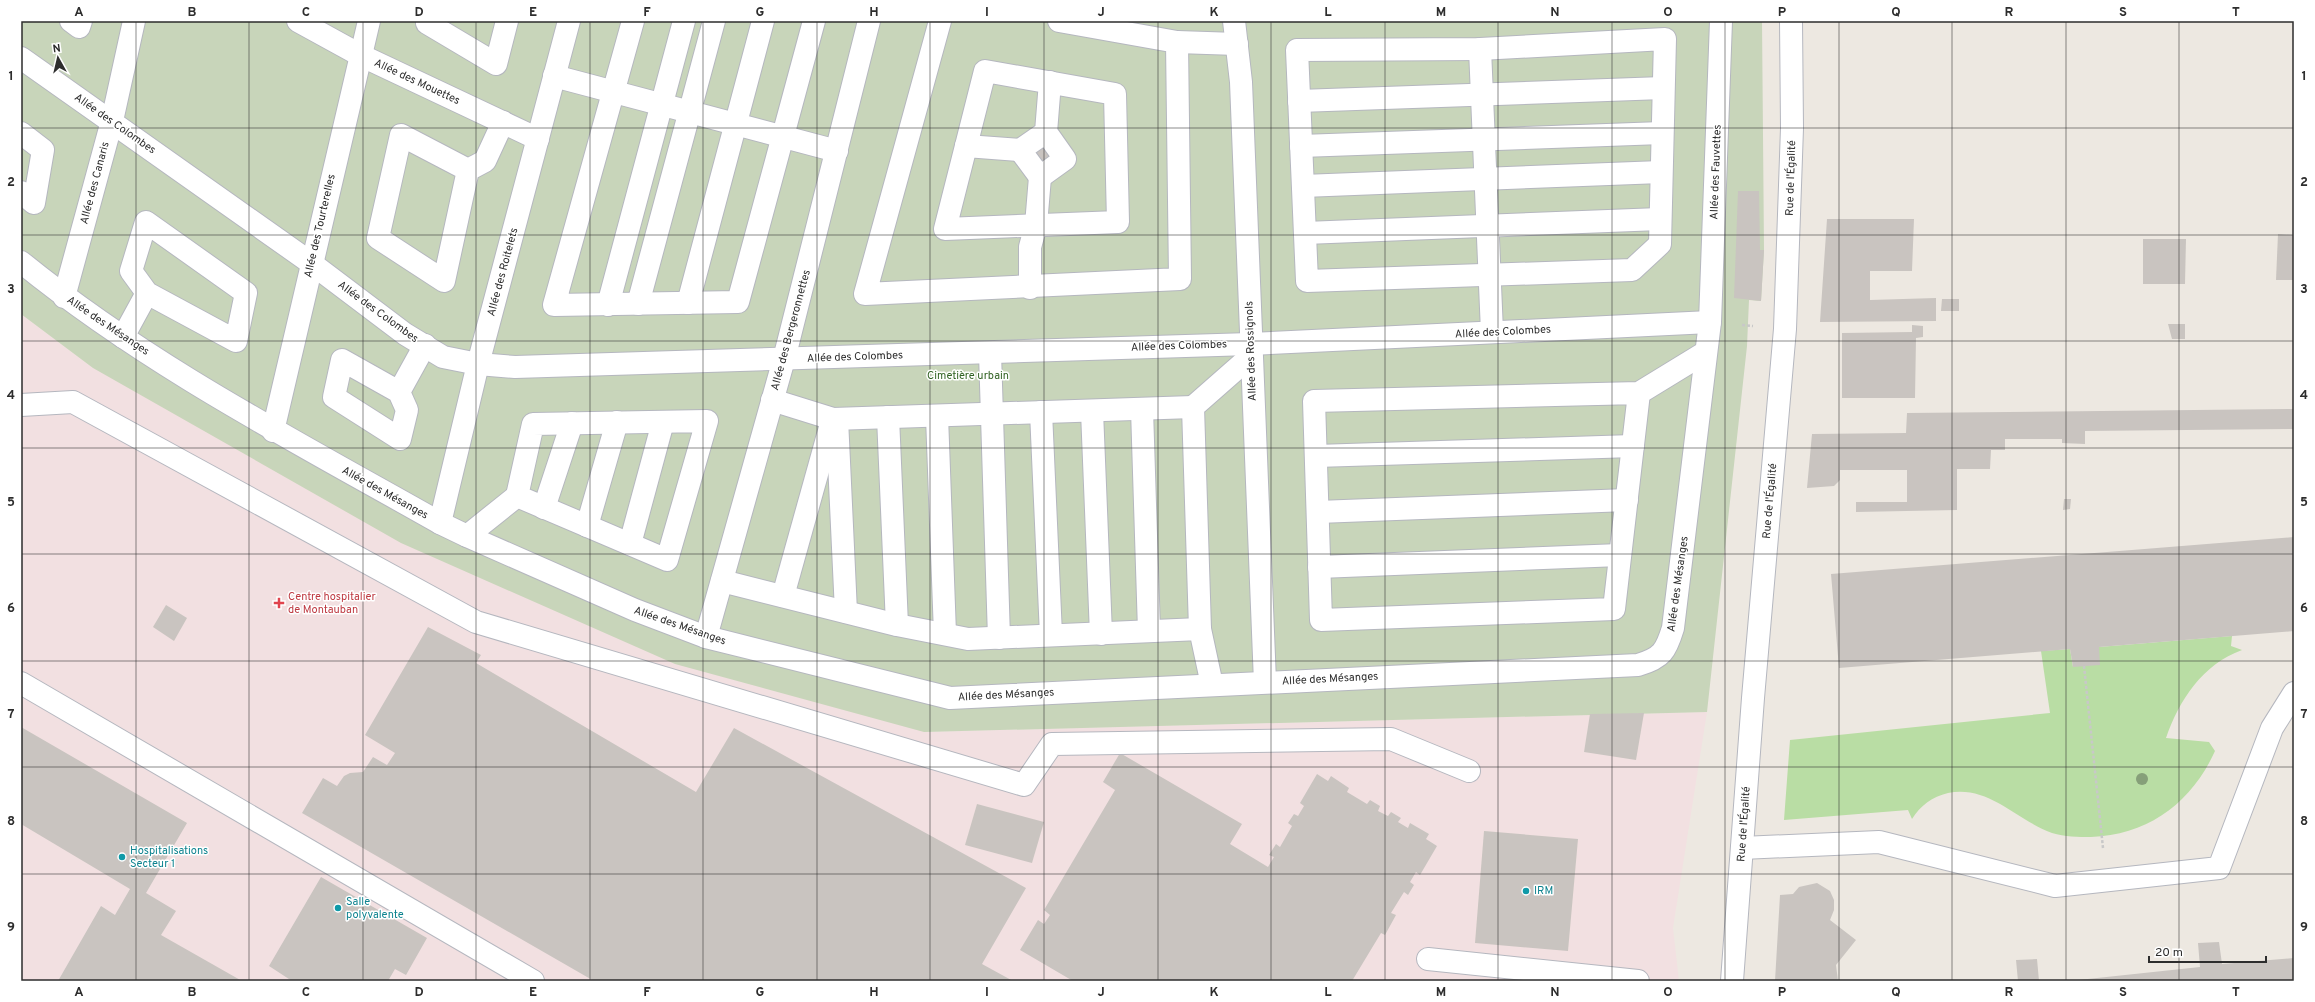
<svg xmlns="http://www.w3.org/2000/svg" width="2315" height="1002" viewBox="0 0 2315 1002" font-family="Overpass,sans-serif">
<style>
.medical{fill:#f2e0e1}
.green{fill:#b9dda4}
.cemetery{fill:#c8d5ba}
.building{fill:#c9c4c0}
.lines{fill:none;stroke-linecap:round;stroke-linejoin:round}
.minor-casing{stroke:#b5b7bf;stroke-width:24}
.path{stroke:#c8c8c8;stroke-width:2.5;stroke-dasharray:3 2;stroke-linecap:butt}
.minor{stroke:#fff;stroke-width:22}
.tree{fill:#869f79}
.grid{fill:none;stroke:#2d2d2d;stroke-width:1;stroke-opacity:0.55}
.health-dot{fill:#e0444e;stroke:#fff;stroke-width:1.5}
.culture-dot{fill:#0f9aa8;stroke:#fff;stroke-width:1.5}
.labels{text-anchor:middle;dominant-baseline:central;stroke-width:3;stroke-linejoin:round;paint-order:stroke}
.street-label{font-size:11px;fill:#2d2d2d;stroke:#fff}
.park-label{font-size:11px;fill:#326324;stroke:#fff}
.health-label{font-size:11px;fill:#be3a42;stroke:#fff;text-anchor:start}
.culture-label{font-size:11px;fill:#0d838f;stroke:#fff;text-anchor:start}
.neatline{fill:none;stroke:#2d2d2d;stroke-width:1.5}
.grid-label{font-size:13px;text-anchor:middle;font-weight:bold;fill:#2d2d2d}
</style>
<rect width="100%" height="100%" fill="#ede8e1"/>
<!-- medical -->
<path class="medical" d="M21,314L93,368L924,732L1707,712L1673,928L1679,981H21Z"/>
<!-- green -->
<path class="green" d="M2232,636L2231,646L2242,650C2203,664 2179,700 2166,738L2209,742L2215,751C2192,802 2149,835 2091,837C2078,837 2065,837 2052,833C2016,820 1989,785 1948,793C1932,797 1921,805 1912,819L1908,810L1784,820L1790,740L2050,713L2041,651L2070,649L2073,667L2099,647Z"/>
<!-- cemetery -->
<path class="cemetery" d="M21,21H1762L1764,250L1761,301L1749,300L1747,346L1707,712L924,732L675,664L401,543L93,368L21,314Z"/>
<!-- building -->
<g class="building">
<path d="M1035,141L1054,144L1051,167L1033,164Z"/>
<path d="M1738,191H1759L1760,250H1764L1761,301L1734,298Z"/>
<path d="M1827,219H1914L1912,271H1870V300L1936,298V321L1820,322Z"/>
<path d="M2278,234L2294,235V280H2276Z"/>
<path d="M2143,239H2186L2185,284H2143Z"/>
<path d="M1942,299H1959V311H1941Z"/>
<path d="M2168,324H2185V339H2172Z"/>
<path d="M1912,325L1923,326V337L1916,338L1915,398H1842V333L1912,332Z"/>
<path d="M2294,409V429L2085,431V444L2062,443V439H2005V450H1991L1990,469H1957V510L1856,512V502H1907V470H1840V480L1834,486L1807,488L1812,434L1906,433L1907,413Z"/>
<path d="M2064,499H2071L2070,509L2063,510Z"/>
<path d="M2294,537V631L2099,647L2100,665L2073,667L2070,649L1839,668L1831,574Z"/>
<path d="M166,605L187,618L174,641L153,627Z"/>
<path d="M428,627L481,655L476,663L696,792L734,728L1026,888L982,964L1013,981H594L302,813L323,778L337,786L344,776L350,773L363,772L373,757L387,765L395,753L365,735Z"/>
<path d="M1644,713L1636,760L1584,752L1590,714Z"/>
<path d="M21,727L187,823L146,893L176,911L161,935L242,981H58L101,906L115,915L130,889L21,824Z"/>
<path d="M1120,753L1242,824L1230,844L1268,867L1274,857L1269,855L1276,844L1280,847L1292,826L1288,823L1294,814L1298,816L1304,806L1300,803L1317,774L1328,781L1331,776L1349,788L1347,792L1367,804L1370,800L1380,806L1378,811L1388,816L1391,812L1401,818L1398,822L1408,828L1410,823L1429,834L1426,839L1437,846L1420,875L1416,872L1410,882L1414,885L1408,895L1404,892L1391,913L1396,915L1385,935L1381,933L1352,981H1073L1020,950L1038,920L1044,924L1050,915L1044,910L1115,790L1103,782Z"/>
<path d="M977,804L1044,822L1032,863L965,845Z"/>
<path d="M1484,831L1578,839L1568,951L1475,943Z"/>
<path d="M321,877L427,938L406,975L395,969L388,981H292L269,966Z"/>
<path d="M1817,883L1830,891L1834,900V910L1830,920L1856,940L1836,965L1838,981H1775L1780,895L1793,894L1799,887Z"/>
<path d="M2219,942L2222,964L2294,958V981H2069L2200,967L2198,943Z"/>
<path d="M2037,959L2039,981H2018L2016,960Z"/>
</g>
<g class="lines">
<defs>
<g id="minor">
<path d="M71,21L79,27L81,21"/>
<path d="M298,21L360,55L538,139"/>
<path d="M428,21L427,23L496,64L507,21"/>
<path d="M633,21L554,305L738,302L814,21"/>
<path d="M940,21L865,294L1180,279L1177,42L1059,21"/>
<path d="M1234,21L1241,82L1265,682"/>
<path d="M1665,39L1660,244L1632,270L1307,281L1297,50L1480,49Z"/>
<path d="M1177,42L1237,44"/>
<path d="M1480,49L1492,332"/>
<path d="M21,58L311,263L405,334L443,357L478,364L515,367L1250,344L1710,322"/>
<path d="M985,71L1115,94L1118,222L945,229Z"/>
<path d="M554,76L837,151"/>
<path d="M1299,101L1663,88"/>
<path d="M1046,132L1020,150L1040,177L1065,159L1046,132L1050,82"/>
<path d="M21,133L43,150L34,203L21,192"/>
<path d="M966,146L1020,150"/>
<path d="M1301,146L1662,133"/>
<path d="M468,170L401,135L378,238L444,281L468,170L485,161L503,122"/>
<path d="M1303,186L1661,172"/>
<path d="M1305,233L1660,219"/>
<path d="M21,262C149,366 297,442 440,523L467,536L635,610L706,637L950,698L1638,665C1662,658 1666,651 1673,628L1710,322L1721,21"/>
<path d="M1030,288V247L1036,225L1040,177"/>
<path d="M64,297L112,121L134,21"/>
<path d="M688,303L763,21"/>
<path d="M638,304L714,21"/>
<path d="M608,305L684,21"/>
<path d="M123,337L147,293L236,341L246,293L146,222L131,271L147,293"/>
<path d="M990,353L999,638"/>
<path d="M399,392L407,410L400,439L334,397L342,360L399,392L425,345"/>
<path d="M1639,393L1314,401L1321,620L1614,609L1639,393L1706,352"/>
<path d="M772,400L833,419L1193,407"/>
<path d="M21,405L73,402L476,622L1024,785L1052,744L1391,739L1469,771"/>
<path d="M1142,409L1149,631"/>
<path d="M1092,411L1101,634"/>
<path d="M1041,412L1051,635"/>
<path d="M937,416L945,634"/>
<path d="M888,417L897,625"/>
<path d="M837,419L846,612"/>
<path d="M707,421L667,560L517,496L533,424Z"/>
<path d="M273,431L369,21"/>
<path d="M1316,456L1633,446"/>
<path d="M544,508L572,423"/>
<path d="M1318,512L1627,500"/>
<path d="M440,523L478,364L569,21"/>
<path d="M587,526L617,422"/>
<path d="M467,536L517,496"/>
<path d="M630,544L663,422"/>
<path d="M1319,567L1620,555"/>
<path d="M722,581L897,625L968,639L1200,629L1212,685"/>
<path d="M783,596L831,424"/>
<path d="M1200,629L1193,407L1251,356"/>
<path d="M706,637L784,359L869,21"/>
<path d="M21,683L533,981"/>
<path d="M1742,848L1879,842L2055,886L2219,868L2272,728L2294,693"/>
<path d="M1428,959L1638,981"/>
<path d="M1732,981L1753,698L1785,329L1792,128L1791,21"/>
</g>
</defs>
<!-- minor casing -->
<use href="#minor" class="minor-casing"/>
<!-- path -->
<g class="path">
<path d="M1742,325L1753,326"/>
<path d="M2084,666L2103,848"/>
</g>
<!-- minor -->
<use href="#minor" class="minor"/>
</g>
<!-- trees -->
<circle class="tree" cx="2142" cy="779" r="6"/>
<!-- grid -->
<path class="grid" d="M136,21V981M249,21V981M363,21V981M476,21V981M590,21V981M703,21V981M817,21V981M930,21V981M1044,21V981M1158,21V981M1271,21V981M1385,21V981M1498,21V981M1612,21V981M1725,21V981M1839,21V981M1952,21V981M2066,21V981M2179,21V981M21,128H2294M21,235H2294M21,341H2294M21,448H2294M21,554H2294M21,661H2294M21,767H2294M21,874H2294"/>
<!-- markers -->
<path class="health-dot" d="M277 597h4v4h4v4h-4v4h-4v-4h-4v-4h4z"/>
<g class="culture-dot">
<circle cx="122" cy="857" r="4"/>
<circle cx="1526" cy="891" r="4"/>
<circle cx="338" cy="908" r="4"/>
</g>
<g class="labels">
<!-- street labels -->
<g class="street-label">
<text transform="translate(417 82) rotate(25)">Allée des Mouettes</text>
<text transform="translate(115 124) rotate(35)">Allée des Colombes</text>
<text transform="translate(1716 172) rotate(-88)">Allée des Fauvettes</text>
<text transform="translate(1791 178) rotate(-88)">Rue de l'Égalité</text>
<text transform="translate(95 183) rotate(-75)">Allée des Canaris</text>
<text transform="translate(320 226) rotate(-77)">Allée des Tourterelles</text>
<text transform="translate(503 272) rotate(-75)">Allée des Roitelets</text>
<text transform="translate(378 312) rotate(36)">Allée des Colombes</text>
<text transform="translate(108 326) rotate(34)">Allée des Mésanges</text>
<text transform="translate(791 330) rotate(-75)">Allée des Bergeronnettes</text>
<text transform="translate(1503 332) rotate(-3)">Allée des Colombes</text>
<text transform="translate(1179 346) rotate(-2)">Allée des Colombes</text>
<text transform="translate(1251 351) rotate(-92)">Allée des Rossignols</text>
<text transform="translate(855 357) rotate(-2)">Allée des Colombes</text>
<text transform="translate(385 493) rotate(29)">Allée des Mésanges</text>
<text transform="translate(1770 501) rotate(-85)">Rue de l'Égalité</text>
<text transform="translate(1678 584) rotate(-82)">Allée des Mésanges</text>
<text transform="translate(680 626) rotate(19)">Allée des Mésanges</text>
<text transform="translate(1330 679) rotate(-3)">Allée des Mésanges</text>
<text transform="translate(1006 695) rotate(-3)">Allée des Mésanges</text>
<text transform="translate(1744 824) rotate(-86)">Rue de l'Égalité</text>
</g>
<!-- park labels -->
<g class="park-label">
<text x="968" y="376">Cimetière urbain</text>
</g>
<!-- health labels -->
<g class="health-label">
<text x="288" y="597">Centre hospitalier<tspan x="288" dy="13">de Montauban</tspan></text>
</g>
<!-- culture labels -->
<g class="culture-label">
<text x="130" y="851">Hospitalisations<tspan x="130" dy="13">Secteur 1</tspan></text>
<text x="1534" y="891">IRM</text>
<text x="346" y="902">Salle<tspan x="346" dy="13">polyvalente</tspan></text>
</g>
</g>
<!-- border -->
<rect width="2315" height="1002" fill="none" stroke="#ffffff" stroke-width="44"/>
<!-- north arrow -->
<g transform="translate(58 58) rotate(352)" stroke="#ffffff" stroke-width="3" paint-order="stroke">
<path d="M0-3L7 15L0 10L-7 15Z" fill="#2d2d2d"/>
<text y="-6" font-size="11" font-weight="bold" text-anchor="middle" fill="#2d2d2d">N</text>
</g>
<!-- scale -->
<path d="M2149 956v6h117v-6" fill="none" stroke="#2d2d2d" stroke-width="2"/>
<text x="2155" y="956" font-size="12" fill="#2d2d2d" stroke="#ffffff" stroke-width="3" paint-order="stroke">20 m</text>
<rect x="22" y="22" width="2271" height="958" class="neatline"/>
<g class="grid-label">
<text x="79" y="16">A</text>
<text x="192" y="16">B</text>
<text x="306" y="16">C</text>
<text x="419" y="16">D</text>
<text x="533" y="16">E</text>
<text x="647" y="16">F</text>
<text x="760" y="16">G</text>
<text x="874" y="16">H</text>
<text x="987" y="16">I</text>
<text x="1101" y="16">J</text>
<text x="1214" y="16">K</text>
<text x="1328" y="16">L</text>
<text x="1441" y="16">M</text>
<text x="1555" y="16">N</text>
<text x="1668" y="16">O</text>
<text x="1782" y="16">P</text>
<text x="1896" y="16">Q</text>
<text x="2009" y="16">R</text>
<text x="2123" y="16">S</text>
<text x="2236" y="16">T</text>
<text x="11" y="80">1</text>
<text x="2304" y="80">1</text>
<text x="11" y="186">2</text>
<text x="2304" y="186">2</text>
<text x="11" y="293">3</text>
<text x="2304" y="293">3</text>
<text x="11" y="399">4</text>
<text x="2304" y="399">4</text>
<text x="11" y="506">5</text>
<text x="2304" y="506">5</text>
<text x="11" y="612">6</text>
<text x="2304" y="612">6</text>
<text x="11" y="718">7</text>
<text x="2304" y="718">7</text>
<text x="11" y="825">8</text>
<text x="2304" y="825">8</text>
<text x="11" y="931">9</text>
<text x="2304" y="931">9</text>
<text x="79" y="996">A</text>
<text x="192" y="996">B</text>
<text x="306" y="996">C</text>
<text x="419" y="996">D</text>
<text x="533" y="996">E</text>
<text x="647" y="996">F</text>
<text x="760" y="996">G</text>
<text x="874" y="996">H</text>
<text x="987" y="996">I</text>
<text x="1101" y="996">J</text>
<text x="1214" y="996">K</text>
<text x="1328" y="996">L</text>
<text x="1441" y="996">M</text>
<text x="1555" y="996">N</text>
<text x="1668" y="996">O</text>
<text x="1782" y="996">P</text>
<text x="1896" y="996">Q</text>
<text x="2009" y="996">R</text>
<text x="2123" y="996">S</text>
<text x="2236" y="996">T</text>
</g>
</svg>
